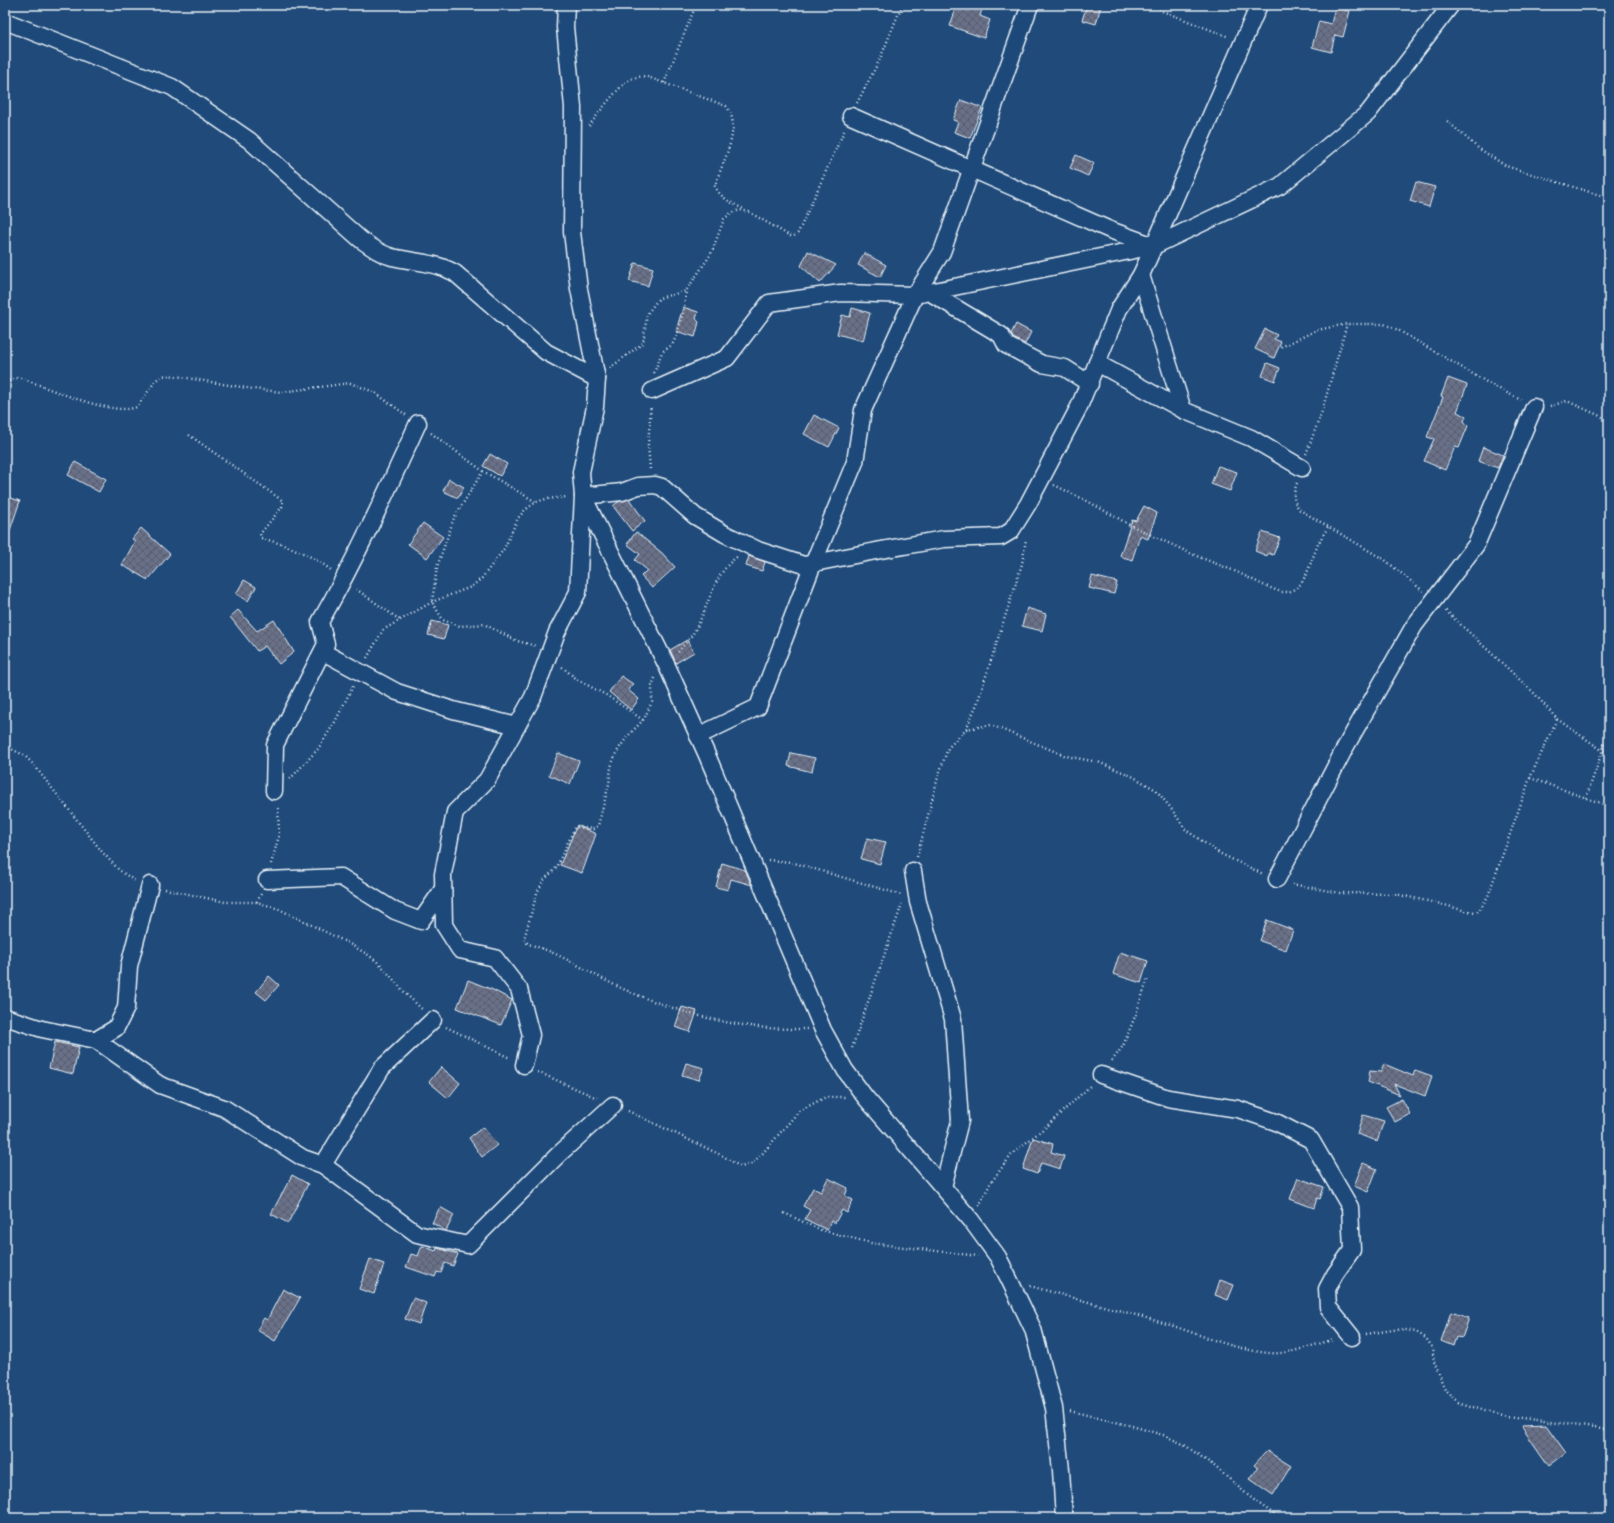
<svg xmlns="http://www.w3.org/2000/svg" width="1614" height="1523" viewBox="0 0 1614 1523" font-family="Delius,sans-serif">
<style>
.building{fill:url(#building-cross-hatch);stroke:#e8f1f8}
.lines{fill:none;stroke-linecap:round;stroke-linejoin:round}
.minor-casing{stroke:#e8f1f8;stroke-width:19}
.path{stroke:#e8f1f8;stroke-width:2.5;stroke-dasharray:1 3;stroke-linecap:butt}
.minor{stroke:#1f4a7a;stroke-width:16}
</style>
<defs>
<pattern id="building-cross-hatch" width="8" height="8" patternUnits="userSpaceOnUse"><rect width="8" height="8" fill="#69718a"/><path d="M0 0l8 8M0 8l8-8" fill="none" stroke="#585c6a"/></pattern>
</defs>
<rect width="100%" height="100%" fill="#1f4a7a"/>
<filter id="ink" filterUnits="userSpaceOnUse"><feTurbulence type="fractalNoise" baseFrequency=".025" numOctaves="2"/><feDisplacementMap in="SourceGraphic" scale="8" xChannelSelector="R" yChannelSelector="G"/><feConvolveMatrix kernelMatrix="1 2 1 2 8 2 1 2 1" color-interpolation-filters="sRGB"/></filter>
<g filter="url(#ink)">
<!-- building -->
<g class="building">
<path d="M957,5H983L980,16L990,20L984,38L950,26Z"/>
<path d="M1087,5H1101L1096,24L1082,20Z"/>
<path d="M1335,8L1350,11L1343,37L1335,35L1331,52L1312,47L1319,21L1331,24Z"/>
<path d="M961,100L982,108L970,138L954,132L958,122L953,120Z"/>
<path d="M1076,155L1094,163L1088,176L1070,168Z"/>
<path d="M1416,182L1435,187L1429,207L1410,201Z"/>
<path d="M808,251L836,265L820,283L801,266Z"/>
<path d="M864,253L886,265L880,277L858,265Z"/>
<path d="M635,263L653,268L648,286L629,281Z"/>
<path d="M683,307L698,312L696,319L699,322L695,337L676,331Z"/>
<path d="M852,308L870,313L863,341L837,334L842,315L850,317Z"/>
<path d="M1016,324L1031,332L1025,344L1013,338L1011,334Z"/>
<path d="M1265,329L1277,335L1274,339L1281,342L1274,358L1255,349Z"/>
<path d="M1267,363L1280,368L1275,381L1262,376Z"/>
<path d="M1448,378L1467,385L1457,412L1466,416L1464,421L1468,426L1459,448L1455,447L1445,470L1424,461L1434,439L1427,437L1443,397L1441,396Z"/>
<path d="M814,415L839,428L829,447L804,434Z"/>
<path d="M1483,447L1503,455L1498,468L1478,461Z"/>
<path d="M490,454L507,464L500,476L483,466Z"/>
<path d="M75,462L106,479L99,492L68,475Z"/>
<path d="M1218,466L1237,472L1230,491L1211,484Z"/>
<path d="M449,479L464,487L458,498L443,491Z"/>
<path d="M5,496L20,501L7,539H5Z"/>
<path d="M629,499L645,521L632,531L613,506L618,502Z"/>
<path d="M1144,506L1157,513L1148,539L1140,536L1132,560L1120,556L1132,520L1136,521Z"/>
<path d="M423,523L443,537L427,558L408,544Z"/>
<path d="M141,528L170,554L148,580L122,565L135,541L132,539Z"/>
<path d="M636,532L662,553L675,567L652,588L641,576L647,570L635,560L640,554L627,544Z"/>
<path d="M1262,532L1280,538L1273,555L1268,553L1267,556L1255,551Z"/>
<path d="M749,556L765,562L762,571L746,566Z"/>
<path d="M1092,576L1117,582L1114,594L1089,588Z"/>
<path d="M244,580L256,587L248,601L236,594Z"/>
<path d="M1027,608L1046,614L1042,631L1022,626Z"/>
<path d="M238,610L257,631L274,620L294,652L279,664L265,646L257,651L230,617Z"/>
<path d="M432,621L448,625L444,639L428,635Z"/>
<path d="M687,640L694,652L676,663L670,650Z"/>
<path d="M621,676L633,684L628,690L639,699L631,710L609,692Z"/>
<path d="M558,753L579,761L570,784L549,775Z"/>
<path d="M791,753L815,758L812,772L788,766Z"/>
<path d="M577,825L596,834L582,873L560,865Z"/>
<path d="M867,838L886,842L880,864L861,859Z"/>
<path d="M722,863L745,870L752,885L731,879L728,890L716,887Z"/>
<path d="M1267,920L1293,930L1286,950L1260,941Z"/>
<path d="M1120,952L1148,961L1141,983L1113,974Z"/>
<path d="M269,976L279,985L266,1000L256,992Z"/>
<path d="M468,980L493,990L512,1000L501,1025L457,1008Z"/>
<path d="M682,1007L697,1011L690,1032L675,1027Z"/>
<path d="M55,1042L79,1047L73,1074L49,1068Z"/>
<path d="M686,1063L704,1068L699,1080L682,1075Z"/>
<path d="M1384,1064L1413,1076L1415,1070L1432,1076L1425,1096L1394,1084L1400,1095L1368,1082L1370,1071L1381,1072Z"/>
<path d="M441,1067L460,1083L448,1098L429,1082Z"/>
<path d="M1402,1099L1410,1114L1395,1122L1386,1107Z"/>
<path d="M1363,1115L1384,1121L1377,1141L1357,1134Z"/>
<path d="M483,1127L497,1145L482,1157L469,1138Z"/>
<path d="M1033,1138L1053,1144L1051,1152L1064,1156L1060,1169L1041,1163L1037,1174L1023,1169Z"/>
<path d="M1363,1163L1377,1169L1368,1192L1354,1186Z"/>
<path d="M292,1175L308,1184L288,1223L271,1214Z"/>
<path d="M828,1178L848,1188L845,1196L853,1200L847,1213L842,1210L835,1223L832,1221L827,1230L805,1219L810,1210L803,1206L813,1188L821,1192Z"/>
<path d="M1298,1178L1324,1187L1320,1199L1317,1198L1314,1208L1290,1199Z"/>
<path d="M440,1207L454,1215L446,1231L432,1223Z"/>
<path d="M422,1246L436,1251L437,1248L458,1254L453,1266L445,1263L441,1273L437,1272L435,1277L406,1267L411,1254L418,1256Z"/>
<path d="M370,1259L384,1264L374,1294L359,1289Z"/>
<path d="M1220,1280L1234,1285L1228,1300L1215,1295Z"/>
<path d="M283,1289L300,1298L275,1341L257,1330L264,1318L267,1320Z"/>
<path d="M413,1298L426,1303L419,1324L405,1319Z"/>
<path d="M1451,1312L1469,1318L1462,1338L1456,1337L1453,1346L1441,1341Z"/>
<path d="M1546,1425L1566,1453L1549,1466L1521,1426Z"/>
<path d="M1267,1451L1291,1466L1273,1495L1250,1479L1258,1468L1254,1465Z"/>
</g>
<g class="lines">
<defs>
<g id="minor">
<path d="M566,5L565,27L573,107L572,232L579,289L597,379L595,407L581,472L583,496L667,666L707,755L823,1030L845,1070L865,1097L971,1220L998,1257L1010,1281L1033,1329L1054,1408L1061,1470L1064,1518"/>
<path d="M5,21L172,87L249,140L360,239C370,246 380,254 392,257C414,262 435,262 455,273L546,352L597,379"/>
<path d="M851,116L1110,230L1154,246"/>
<path d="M1141,275L1183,410"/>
<path d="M929,292L1001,335L1006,345L1042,364L1065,368L1090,384"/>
<path d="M1097,363L1183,410L1251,438L1302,468"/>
<path d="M652,391L727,358L769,303L841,293L915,295L1154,246L1280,186L1368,113L1451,5"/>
<path d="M323,652L397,692L453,710L517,726"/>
<path d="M698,736L758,707L813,564L855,462L863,410L915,295L942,252L1030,5"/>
<path d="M274,791L275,745L326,644L320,622C357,557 387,491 418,423"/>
<path d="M913,871L918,902L953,1019L960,1121L943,1187"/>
<path d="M1277,879L1346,746L1414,626L1476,545L1534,407"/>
<path d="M267,880L341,877L395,911L421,921L443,889"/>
<path d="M5,1017L42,1029L96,1040L116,1028L126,1008L129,966L150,885"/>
<path d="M96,1040L160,1085L224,1108L303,1158L323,1165L417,1234L468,1245L558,1155L613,1105"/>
<path d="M524,1065L531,1035L519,989L495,958L460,950L444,925L443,874L455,812L487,780L533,697L557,632L578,592L583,496L622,492L638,486L655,485L662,487L695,516L725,534L758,550L804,565L881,550L944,539L1001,537L1011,531L1028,504L1079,407L1119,309L1141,275L1154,246L1259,5"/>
<path d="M1101,1075L1168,1098L1238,1109L1276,1122L1311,1140L1350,1207L1352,1250L1335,1274L1327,1289L1328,1307L1352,1337"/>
<path d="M323,1165L382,1068L433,1020"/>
</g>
</defs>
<!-- minor casing -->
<use href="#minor" class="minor-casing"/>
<!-- path -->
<g class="path">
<path d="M1157,5L1162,11L1229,37"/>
<path d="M664,83L696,5"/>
<path d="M857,103L880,59L902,5"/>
<path d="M1447,121L1478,148L1506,166L1609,198"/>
<path d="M589,126C598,114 617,88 629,80C634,77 639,77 645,76L726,106C744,127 721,164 715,186C720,198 733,204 744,209"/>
<path d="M1281,347L1317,330L1347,324H1384L1398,330L1490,384L1521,400"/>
<path d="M610,368L643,343L647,314L659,298L686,291L711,254L724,219L731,213L740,210L749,212L790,236H794L798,233L845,129"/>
<path d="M654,373L662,352L672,345L677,335L684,308L686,291"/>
<path d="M5,382L16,378H22C44,387 119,419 138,406L156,380L162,376L169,375L253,389L282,392L350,383L374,392L406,415"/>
<path d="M1550,406L1567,401L1609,420"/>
<path d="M431,433L483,471L536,502"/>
<path d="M189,435L283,501L282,507L260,534L261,538C287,545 310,554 331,570"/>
<path d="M1306,454L1322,411L1347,324"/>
<path d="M650,469L648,445L651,406"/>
<path d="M483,471L454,518L437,567L432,602L443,620L460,626L484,624L517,641L536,646"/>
<path d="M1297,483C1293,494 1292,501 1300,510L1385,560L1423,591"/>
<path d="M1054,485L1089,502L1130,525L1194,555L1237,572L1263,585L1281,592H1290L1301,584L1307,573L1318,544L1328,527"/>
<path d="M356,589L400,620"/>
<path d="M678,652C682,646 688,641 692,635C708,612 712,574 737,557"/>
<path d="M367,658L383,630L432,602L471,587L482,578L504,549L518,518L525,510L536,502L546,499L567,497"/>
<path d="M562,667L578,680L606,695L643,720"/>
<path d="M655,678L652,686V702L644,719L627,737L616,753L611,767L609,784L598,826L593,829L575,827L556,868L543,881L537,893L524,939L528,944C562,953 590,974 621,988C664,1007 711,1022 758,1027C774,1029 791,1029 807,1029"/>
<path d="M1557,719L1609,755"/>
<path d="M966,729L991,725L1066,756L1098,762L1132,776L1156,790L1170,807L1186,830L1219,853L1263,874"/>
<path d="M5,746L24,755L33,764L103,853L119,870L135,881"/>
<path d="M1530,778L1609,806"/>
<path d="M290,779L318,749L335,722L353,686"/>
<path d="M1586,798L1609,732"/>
<path d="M917,857L938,777L948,748L966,729L977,704L1022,564L1026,539"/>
<path d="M768,860L791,862L902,895"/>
<path d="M271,864L279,836L278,807"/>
<path d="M1292,884L1340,893L1395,894L1441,904L1466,911L1477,912L1481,908L1488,896L1530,778L1557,719L1533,692L1445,610"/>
<path d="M165,889L225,902H257L279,909L348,943L367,954L380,964L406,994L422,1009"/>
<path d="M257,902L261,894"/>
<path d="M446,1027L510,1058"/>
<path d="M852,1048L902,904"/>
<path d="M1112,1061L1123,1046L1136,1014L1148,978"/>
<path d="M538,1072L597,1098"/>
<path d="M628,1111L721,1155L741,1167L751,1164L762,1154L799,1111L826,1097H845"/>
<path d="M979,1206L990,1184L1012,1154L1047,1126L1090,1086"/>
<path d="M784,1213L821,1230L871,1243L978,1256"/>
<path d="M1030,1286C1076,1299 1124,1311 1170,1325C1201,1335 1236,1350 1269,1353C1291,1355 1313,1344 1334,1340"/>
<path d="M1366,1334L1400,1329L1416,1332L1426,1338L1432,1347L1435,1367L1446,1391L1458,1402L1485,1411L1507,1416L1609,1430"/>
<path d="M1070,1411L1132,1426L1163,1435L1183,1444L1213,1465L1250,1497L1279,1518"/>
</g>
<!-- minor -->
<use href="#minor" class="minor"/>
</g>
</g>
<!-- margin -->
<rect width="1614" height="1523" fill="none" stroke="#1f4a7a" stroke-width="20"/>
<rect x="10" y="10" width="1594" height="1503" fill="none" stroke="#e8f1f8" stroke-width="1.5" filter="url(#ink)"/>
</svg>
